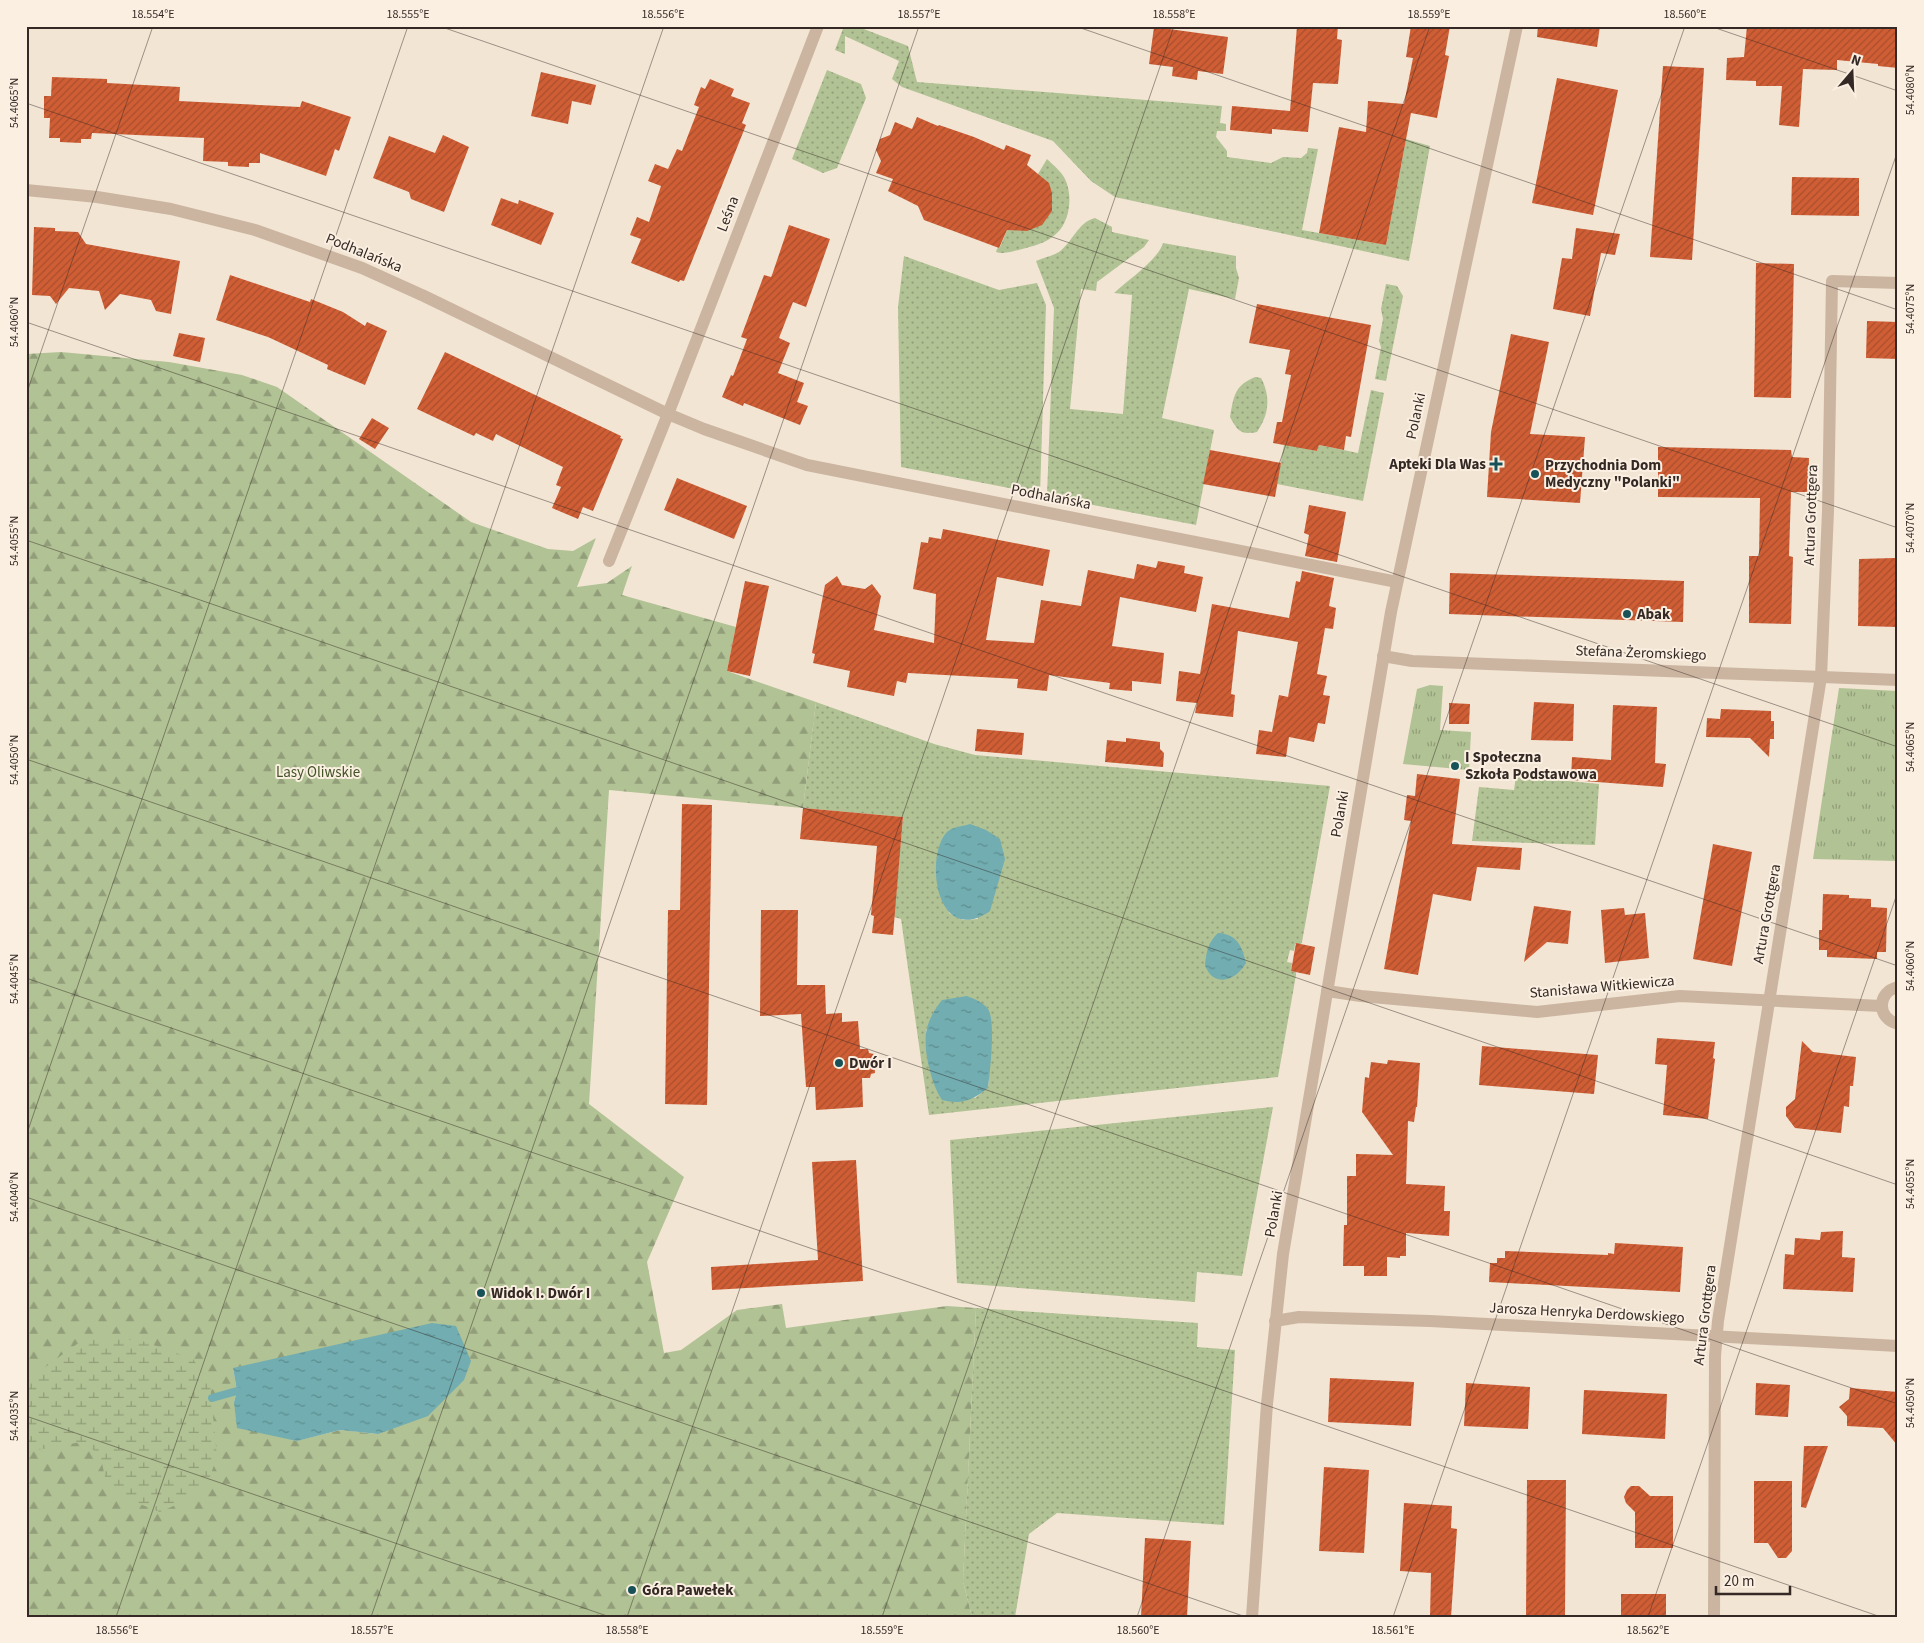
<svg xmlns="http://www.w3.org/2000/svg" width="1924" height="1643" viewBox="0 0 1924 1643" font-family="'Source Sans 3',sans-serif">
<style>
.grass{fill:url(#grass-dots);fill-rule:evenodd}
.forest{fill:url(#forest-firs);fill-rule:evenodd}
.wetland{fill:url(#wetland-marsh)}
.park{fill:url(#park-tufts)}
.water{fill:url(#water-ripples)}
.lines{fill:none;stroke-linecap:round;stroke-linejoin:round}
.stream{stroke:#71adb1;stroke-width:8}
.building{fill:url(#building-hatch)}
.minor{stroke:#cbb5a0;stroke-width:12}
.tertiary{stroke:#cbb5a0;stroke-width:12}
.ticks{fill:none;stroke:#342924;stroke-width:1;stroke-opacity:0.45}
.poi-dot{fill:#175258;stroke:#faefe1;stroke-width:2}
.labels{text-anchor:middle;dominant-baseline:central;stroke-width:4;stroke-linejoin:round;paint-order:stroke}
.street-label{font-size:15px;fill:#342924;stroke:#faefe1}
.poi-label{font-size:15px;font-weight:bold;fill:#342924;stroke:#faefe1;text-anchor:start}
.park-label{font-size:15px;fill:#425426;stroke:#faefe1}
.neatline{fill:none;stroke:#342924;stroke-width:2}
.ticks-label{font-size:12px;text-anchor:middle;fill:#342924}
</style>
<defs>
<pattern id="grass-dots" width="8" height="8" patternUnits="userSpaceOnUse" patternTransform="scale(1.25)"><rect width="8" height="8" fill="#b1c294"/><path d="M2 2h.1M6 6h.1" fill="none" stroke="#919e79" stroke-width="1.8" stroke-linecap="round"/></pattern>
<pattern id="forest-firs" width="22" height="20" patternUnits="userSpaceOnUse" patternTransform="scale(1.25)"><rect width="22" height="20" fill="#b1c294"/><path d="M5 1l3.5 6h-7zM16 11l3.5 6h-7z" fill="#919e79"/></pattern>
<pattern id="wetland-marsh" width="20" height="14" patternUnits="userSpaceOnUse" patternTransform="scale(1.25)"><rect width="20" height="14" fill="#b1c294"/><path d="M1 5h8M5 5V1M11 12h8M15 12V8" fill="none" stroke="#919e79"/></pattern>
<pattern id="park-tufts" width="24" height="20" patternUnits="userSpaceOnUse" patternTransform="scale(1.25)"><rect width="24" height="20" fill="#b1c294"/><path d="M3 7l-1-3M5 7V3M7 7l1-3M15 17l-1-3M17 17v-4M19 17l1-3" fill="none" stroke="#919e79"/></pattern>
<pattern id="water-ripples" width="26" height="14" patternUnits="userSpaceOnUse" patternTransform="scale(1.25)"><rect width="26" height="14" fill="#71adb1"/><path d="M2 4q2-2 4 0t4 0M15 11q2-2 4 0t4 0" fill="none" stroke="#5e8d90"/></pattern>
<pattern id="building-hatch" width="6" height="6" patternUnits="userSpaceOnUse" patternTransform="scale(1.25)"><rect width="6" height="6" fill="#d05e35"/><path d="M-1 1l2-2M0 6l6-6M5 7l2-2" fill="none" stroke="#aa4e2d"/></pattern>
</defs>
<rect width="100%" height="100%" fill="#f2e5d4"/>
<!-- grass -->
<g class="grass">
<path d="M844,26H856L908,46L917,82L1222,106L1220,123L1226,124V131H1217L1216,137L1227,151V157L1271,163L1283,157L1301,158L1307,153L1308,148L1318,149L1302,230L1386,245L1406,139L1430,146L1409,261L1115,197L1091,181L1053,141L902,87L892,79L899,61L845,36V54L835,50Z"/>
<path d="M827,70L861,84L866,98L837,168L823,173L792,159Z"/>
<path d="M1047,159C1053,165 1062,172 1065,179C1073,195 1070,221 1057,233C1048,242 1037,245 1026,248C1017,250 1005,255 996,252L997,249L1000,247L1008,228C1023,233 1033,230 1045,220L1038,174Z"/>
<path d="M1095,218L1112,227V232L1149,240L1144,247L1097,282L1096,291L1081,289L1070,409L1123,414L1132,295L1114,293C1128,280 1158,260 1163,243L1236,256V268L1239,278L1235,299L1189,289L1162,418L1214,430L1196,525L1047,496L1054,308L1036,261C1043,258 1052,256 1059,252C1072,243 1078,222 1095,218Z"/>
<path d="M904,256L999,290L1037,283L1046,305L1040,494L901,467L898,307Z"/>
<path d="M1386,284L1397,286L1403,296L1386,381L1375,379L1381,347L1379,341L1383,319L1381,309Z"/>
<path d="M1255,377L1261,378C1271,397 1269,415 1257,432C1240,435 1238,431 1230,417C1234,396 1234,386 1255,377Z"/>
<path d="M1371,390L1384,393L1363,501L1277,484L1285,439L1304,448L1317,451L1319,445L1358,453Z"/>
<path d="M816,702L934,744L975,755L1330,786L1302,942L1301,944H1295L1294,951L1290,950L1287,962L1292,963L1291,971L1296,972V975L1278,1077L929,1115L901,919L894,917L903,817L803,808ZM949,830L978,919L963,920L949,913L941,844ZM926,1029L989,1078L988,1088L975,1098L931,1074L927,1048Z"/>
<path d="M1516,776L1599,784L1595,845L1472,841L1479,787L1514,790Z"/>
<path d="M1273,1107L1242,1276L1197,1272L1195,1302L957,1283L950,1140Z"/>
<path d="M976,1308L1198,1323L1197,1347L1235,1350L1224,1525L1057,1513L1029,1534L1015,1617H972L963,1581Z"/>
</g>
<!-- forest -->
<path class="forest" d="M61,352L169,362L242,375L277,387L471,522L548,549L573,551L596,538L577,587L607,583L632,566L622,595L736,627L727,671L816,702L803,808L609,790L589,1104L684,1177L647,1262L664,1353L681,1350L737,1310L782,1304L786,1328L947,1306L976,1308L963,1581L972,1617H26V354ZM233,1368L378,1434L340,1430L296,1441L234,1402L237,1391Z"/>
<!-- wetland -->
<path class="wetland" d="M104,1337L142,1341L193,1359L210,1384L217,1457L208,1482L189,1499L160,1512L127,1499L105,1477L100,1454L81,1442L26,1452V1381L77,1344Z"/>
<!-- park -->
<g class="park">
<path d="M1430,685L1443,686L1440,730L1471,732L1469,770L1403,764L1417,689Z"/>
<path d="M1839,688L1898,691V861L1813,859Z"/>
</g>
<!-- water -->
<g class="water">
<path d="M970,824L986,830L1000,839L1005,859L990,911C935,949 924,853 948,831C953,827 964,826 970,824Z"/>
<path d="M1218,933C1237,934 1242,946 1246,963C1240,974 1225,986 1212,976C1209,974 1207,969 1205,966C1206,953 1208,942 1218,933Z"/>
<path d="M967,996C974,999 983,1002 988,1009C996,1021 990,1072 988,1088C973,1100 962,1105 942,1100C931,1084 922,1047 927,1028C930,1017 935,1009 942,1000Z"/>
<path d="M432,1323L456,1326L471,1361L464,1380L428,1416L378,1434L340,1430L297,1441L237,1428L234,1402L237,1391L233,1368Z"/>
</g>
<g class="lines">
<!-- stream -->
<path class="stream" d="M212,1398L237,1391"/>
</g>
<!-- building -->
<g class="building">
<path d="M1297,26H1338L1337,39L1342,40L1338,84L1313,83L1308,132L1272,129V134L1230,130L1232,106L1290,111Z"/>
<path d="M1411,26H1450L1445,55L1449,56L1437,118L1411,113L1386,245L1319,233L1339,127L1366,132L1368,101L1404,104L1413,58L1406,57Z"/>
<path d="M1538,26H1600L1597,47L1537,37Z"/>
<path d="M1747,26H1898V68L1878,66V64L1837,60V70L1803,69L1799,127L1779,125L1782,86H1756V81L1726,80L1727,58L1744,57Z"/>
<path d="M1154,27L1228,37L1223,74L1198,71L1197,80L1172,76L1173,67L1149,64Z"/>
<path d="M1663,66L1704,68L1692,260L1650,257Z"/>
<path d="M541,72L596,85L591,105L572,101L568,124L531,116Z"/>
<path d="M52,77L107,79V83L180,87L179,101L300,107L302,101L351,117L339,151L335,149L326,176L260,153V163H249V167L228,166V162L203,161L204,138L92,133L91,139H81V143L60,142V138H49L50,118H44V96H51Z"/>
<path d="M1557,78L1618,90L1593,215L1532,203Z"/>
<path d="M710,79L734,89L731,96L750,103L742,123L746,125L684,281L680,280L679,282L631,263L641,239L630,235L637,217L649,222L661,186L648,181L655,164L668,169L677,149L682,151L699,107L694,105L701,87L705,89Z"/>
<path d="M917,117L938,126L939,125L974,137L1004,150L1006,145L1031,155L1027,165L1049,183L1052,193V211L1042,225L1027,231L1007,230L999,248L924,220L918,206L888,191L893,179L876,173L881,161L876,150L880,139L890,135L895,122L912,129Z"/>
<path d="M443,135L469,147L444,212L411,199L409,192L373,178L389,136L435,153Z"/>
<path d="M1792,177L1859,178V216L1791,215Z"/>
<path d="M501,198L518,204L519,200L554,213L541,245L491,225Z"/>
<path d="M789,225L830,239L806,307L793,302L779,338L790,343L778,373L804,383L797,402L808,406L800,425L744,403L743,406L722,397L731,375L733,376L747,339L741,337L764,275L771,277L772,275Z"/>
<path d="M34,227L55,228V231L78,232L86,244L180,261L171,314L156,311L151,300L120,294L105,310L99,291L69,288L56,304L50,296L32,295Z"/>
<path d="M1576,228L1620,234L1615,255L1601,253L1590,316L1553,309L1562,258L1572,259Z"/>
<path d="M1756,263L1794,264L1791,398L1754,397Z"/>
<path d="M230,275L310,302L311,299L343,312L365,326L367,322L387,331L365,385L327,369L328,365L268,337L216,320Z"/>
<path d="M1257,304L1371,325L1351,437L1346,436L1344,450L1319,445L1317,451L1273,443L1277,422H1282L1291,375L1285,374L1290,350L1249,343Z"/>
<path d="M1867,321L1898,322V359L1866,358Z"/>
<path d="M179,333L205,338L200,362L173,356Z"/>
<path d="M1511,334L1549,342L1530,434L1585,437L1580,503L1487,497L1491,432Z"/>
<path d="M445,352L621,436L620,438L623,439L593,511L583,507L578,519L552,508L561,487L556,485L563,467L496,434L493,441L476,433L474,436L417,409Z"/>
<path d="M372,418L389,428L375,449L359,439Z"/>
<path d="M1658,447L1791,450L1792,457L1809,458L1808,492H1791L1789,556L1793,557L1791,624L1749,623V556H1759L1760,498L1658,497Z"/>
<path d="M1210,450L1281,463L1275,497L1203,484Z"/>
<path d="M677,478L747,506L734,539L664,510Z"/>
<path d="M1309,505L1346,512L1337,562L1305,556L1309,535L1304,533Z"/>
<path d="M943,529L1050,550L1043,586L997,577L986,640L1034,643L1041,600L1081,606L1088,570L1134,579L1137,564L1156,568L1158,561L1185,566L1184,573L1203,577L1196,612L1120,597L1112,646L1164,653L1161,684L1132,681V691L1109,689L1110,683L1049,675L1047,691L1017,688L1018,679L908,673L906,683L897,681L894,696L847,687L850,671L813,663L815,654L812,653L825,585L837,576L842,585L865,589L872,584L881,596L874,630L934,643L936,594L913,589L921,542L928,543L929,537L941,539Z"/>
<path d="M1894,558L1898,559V627L1858,626L1859,559Z"/>
<path d="M1302,571L1334,578L1329,606L1336,608L1333,629L1325,628L1317,674L1327,676L1323,695L1330,696L1325,724L1318,723L1314,742L1289,737L1286,757L1256,754L1259,730L1272,732L1279,695L1288,697L1298,642L1238,631L1231,694L1235,695L1233,717L1195,713L1197,703L1176,701L1179,671L1200,674L1212,604L1289,618L1296,581L1300,582Z"/>
<path d="M1450,573L1684,581L1683,622L1449,614Z"/>
<path d="M745,581L769,586L750,676L727,671Z"/>
<path d="M1534,702L1574,704L1573,741L1531,740Z"/>
<path d="M1449,703L1470,704L1469,724H1449Z"/>
<path d="M1613,705L1657,707L1655,763L1666,764L1663,787L1571,780L1572,757L1611,760Z"/>
<path d="M1721,709L1771,711V721H1774V739H1770L1769,757L1750,738L1706,737L1707,718L1720,719Z"/>
<path d="M977,729L1024,733L1022,755L975,751Z"/>
<path d="M1126,738L1160,742V749L1164,753L1163,767L1105,762L1107,740L1126,742Z"/>
<path d="M1417,774L1460,779L1452,844L1522,848L1520,870L1477,867L1471,901L1433,894L1418,975L1384,969L1411,821L1404,820L1407,795L1415,796Z"/>
<path d="M682,804L712,805L707,1105L665,1104L668,910H680Z"/>
<path d="M803,808L903,817L893,935L872,933L874,916L871,915L877,846L800,839Z"/>
<path d="M1713,844L1752,852L1732,966L1693,959Z"/>
<path d="M1823,894L1849,895V898L1871,899V907L1887,908L1886,952H1877V959L1827,957V950H1819V930H1822Z"/>
<path d="M1534,906L1571,911L1568,944L1547,942L1524,962Z"/>
<path d="M1624,908L1625,915L1645,913L1649,958L1605,963L1601,910Z"/>
<path d="M761,910H798L797,985H825L826,1014L842,1013V1022L858,1021L860,1049H868L869,1053L874,1054L875,1073L871,1074L870,1078H862L863,1107L816,1110L815,1087H806L801,1014L760,1016Z"/>
<path d="M1296,943L1315,947L1310,975L1291,971Z"/>
<path d="M1657,1038L1715,1042L1713,1058L1715,1059L1708,1119L1663,1115L1667,1065L1655,1064Z"/>
<path d="M1802,1041L1813,1052L1856,1057L1853,1086H1850L1849,1107L1844,1106L1841,1133L1795,1128L1786,1116V1107L1795,1099Z"/>
<path d="M1482,1046L1598,1055L1594,1094L1479,1085Z"/>
<path d="M1388,1060L1420,1063L1417,1107H1416L1414,1122L1408,1121L1406,1184L1445,1186L1444,1211H1450L1449,1236L1406,1233V1256H1400V1258L1387,1257V1276H1364V1266H1343L1344,1225H1347V1176H1356V1154L1393,1155L1362,1112L1365,1077L1369,1078L1371,1062L1387,1064Z"/>
<path d="M856,1160L863,1281L712,1290L711,1267L818,1260L812,1162Z"/>
<path d="M1843,1231L1842,1257L1855,1258L1853,1292L1783,1289L1785,1254L1794,1255L1795,1238L1820,1240L1821,1232Z"/>
<path d="M1615,1243L1683,1247L1680,1292L1489,1282L1490,1263H1497V1258H1505V1251L1608,1255V1253L1614,1254Z"/>
<path d="M1330,1378L1414,1382L1411,1426L1328,1422Z"/>
<path d="M1466,1383L1530,1387L1528,1429L1464,1426Z"/>
<path d="M1756,1383L1790,1385L1788,1417L1755,1415Z"/>
<path d="M1850,1388L1898,1392V1446L1883,1428L1847,1426V1416L1839,1407L1849,1399Z"/>
<path d="M1584,1390L1667,1394L1665,1439L1582,1434Z"/>
<path d="M1804,1446H1828L1806,1508L1801,1507Z"/>
<path d="M1324,1467L1369,1470L1364,1553L1319,1551Z"/>
<path d="M1527,1480H1566L1565,1617H1526Z"/>
<path d="M1754,1481H1792V1551L1786,1558H1778L1768,1543H1754Z"/>
<path d="M1631,1486H1639L1650,1496H1673V1548H1635V1512L1626,1503L1624,1497L1627,1490Z"/>
<path d="M1404,1503L1452,1506L1451,1528L1457,1529L1451,1617H1430L1431,1573L1400,1571Z"/>
<path d="M1145,1538L1191,1541L1187,1617H1141Z"/>
<rect x="1621" y="1594" width="45" height="23"/>
</g>
<g class="lines">
<!-- minor -->
<g class="minor">
<path d="M26,190L97,197L171,209L255,230L362,268L424,296L668,414L818,26"/>
<path d="M609,561L668,414L704,429L807,465L1397,582"/>
<path d="M1383,656L1412,661L1898,680"/>
<path d="M1898,987C1876,992 1877,1019 1898,1024"/>
<path d="M1327,991L1361,996L1537,1012L1680,996L1881,1006"/>
<path d="M1275,1321L1299,1317L1430,1321L1898,1346"/>
<path d="M1714,1617L1715,1356L1718,1321L1821,677L1828,511L1832,281L1898,283"/>
</g>
<!-- tertiary -->
<path class="tertiary" d="M1252,1617L1267,1404L1283,1254L1391,612L1517,26"/>
</g>
<!-- ticks -->
<path class="ticks" d="M439,26L1898,528M1075,26L1898,310M1710,26L1898,91M26,103L1898,747M26,322L1898,966M26,395L153,26M26,540L1898,1185M26,759L1898,1404M26,978L1881,1617M26,1136L408,26M26,1197L1246,1617M26,1416L610,1617M116,1617L664,26M371,1617L919,26M627,1617L1174,26M882,1617L1430,26M1137,1617L1685,26M1393,1617L1898,150M1648,1617L1898,891"/>
<!-- markers -->
<g class="poi-dot">
<path d="M1493.5 456.5h5v5h5v5h-5v5h-5v-5h-5v-5h5z"/>
<circle cx="1535" cy="474" r="5"/>
<circle cx="1627" cy="614" r="5"/>
<circle cx="1455" cy="766" r="5"/>
<circle cx="839" cy="1063" r="5"/>
<circle cx="481" cy="1293" r="5"/>
<circle cx="632" cy="1590" r="5"/>
</g>
<g class="labels">
<!-- street labels -->
<g class="street-label">
<text transform="translate(728 214) rotate(-69)">Leśna</text>
<text transform="translate(364 253) rotate(22)">Podhalańska</text>
<text transform="translate(1416 416) rotate(-78)">Polanki</text>
<text transform="translate(1051 497) rotate(11)">Podhalańska</text>
<text transform="translate(1811 515) rotate(-88)">Artura Grottgera</text>
<text transform="translate(1641 653) rotate(2)">Stefana Żeromskiego</text>
<text transform="translate(1340 814) rotate(-80)">Polanki</text>
<text transform="translate(1767 914) rotate(-80)">Artura Grottgera</text>
<text transform="translate(1602 987) rotate(-5)">Stanisława Witkiewicza</text>
<text transform="translate(1274 1214) rotate(-80)">Polanki</text>
<text transform="translate(1587 1313) rotate(3)">Jarosza Henryka Derdowskiego</text>
<text transform="translate(1705 1315) rotate(-83)">Artura Grottgera</text>
</g>
<!-- poi labels -->
<g class="poi-label">
<text x="1486" y="464" text-anchor="end">Apteki Dla Was</text>
<text x="1545" y="465">Przychodnia Dom<tspan x="1545" dy="17">Medyczny "Polanki"</tspan></text>
<text x="1637" y="614">Abak</text>
<text x="1465" y="757">I Społeczna<tspan x="1465" dy="17">Szkoła Podstawowa</tspan></text>
<text x="849" y="1063">Dwór I</text>
<text x="491" y="1293">Widok I. Dwór I</text>
<text x="642" y="1590">Góra Pawełek</text>
</g>
<!-- park labels -->
<g class="park-label">
<text x="318" y="772">Lasy Oliwskie</text>
</g>
</g>
<!-- border -->
<rect width="1924" height="1643" fill="none" stroke="#faefe1" stroke-width="55"/>
<!-- north arrow -->
<g transform="translate(1852 72) rotate(19)" stroke="#faefe1" stroke-width="4" paint-order="stroke">
<path d="M0-4L9 19L0 12L-9 19Z" fill="#342924"/>
<text y="-8" font-size="14" font-weight="bold" text-anchor="middle" fill="#342924">N</text>
</g>
<!-- scale -->
<path d="M1716 1586v8h74v-8" fill="none" stroke="#342924" stroke-width="2.5"/>
<text x="1724" y="1586" font-size="15" fill="#342924" stroke="#faefe1" stroke-width="4" paint-order="stroke">20 m</text>
<rect x="28" y="28" width="1868" height="1588" class="neatline"/>
<g class="ticks-label">
<text x="153" y="18">18.554°E</text>
<text x="408" y="18">18.555°E</text>
<text x="663" y="18">18.556°E</text>
<text x="919" y="18">18.557°E</text>
<text x="1174" y="18">18.558°E</text>
<text x="1429" y="18">18.559°E</text>
<text x="1685" y="18">18.560°E</text>
<text transform="translate(1910 90) rotate(-90)" y="4">54.4080°N</text>
<text transform="translate(14 103) rotate(-90)" y="4">54.4065°N</text>
<text transform="translate(1910 309) rotate(-90)" y="4">54.4075°N</text>
<text transform="translate(14 322) rotate(-90)" y="4">54.4060°N</text>
<text transform="translate(1910 528) rotate(-90)" y="4">54.4070°N</text>
<text transform="translate(14 541) rotate(-90)" y="4">54.4055°N</text>
<text transform="translate(1910 747) rotate(-90)" y="4">54.4065°N</text>
<text transform="translate(14 760) rotate(-90)" y="4">54.4050°N</text>
<text transform="translate(1910 966) rotate(-90)" y="4">54.4060°N</text>
<text transform="translate(14 979) rotate(-90)" y="4">54.4045°N</text>
<text transform="translate(1910 1184) rotate(-90)" y="4">54.4055°N</text>
<text transform="translate(14 1197) rotate(-90)" y="4">54.4040°N</text>
<text transform="translate(1910 1403) rotate(-90)" y="4">54.4050°N</text>
<text transform="translate(14 1416) rotate(-90)" y="4">54.4035°N</text>
<text x="117" y="1634">18.556°E</text>
<text x="372" y="1634">18.557°E</text>
<text x="627" y="1634">18.558°E</text>
<text x="882" y="1634">18.559°E</text>
<text x="1138" y="1634">18.560°E</text>
<text x="1393" y="1634">18.561°E</text>
<text x="1648" y="1634">18.562°E</text>
</g>
</svg>
